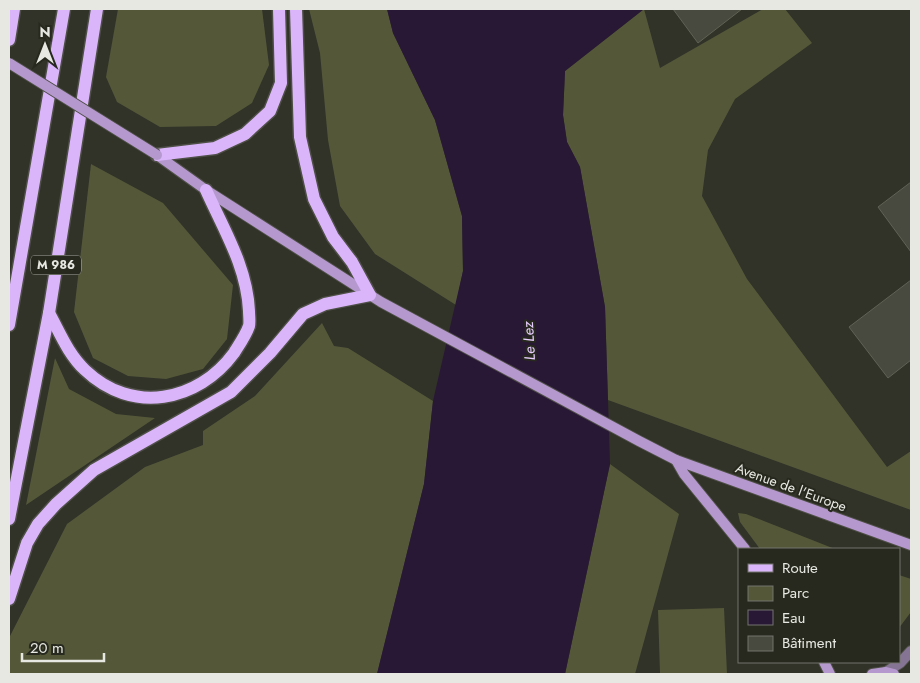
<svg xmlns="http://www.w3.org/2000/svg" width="920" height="683" viewBox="0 0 920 683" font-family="Jost,sans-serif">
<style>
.green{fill:#545839}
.water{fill:#291736}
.building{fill:#484a3f;stroke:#606256}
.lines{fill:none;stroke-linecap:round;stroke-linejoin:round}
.street-casing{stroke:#4e4f46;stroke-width:12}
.secondary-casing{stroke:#4e4f46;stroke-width:12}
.primary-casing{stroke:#4e4f46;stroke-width:15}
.street{stroke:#867495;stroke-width:10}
.secondary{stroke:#b599ce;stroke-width:10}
.primary{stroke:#dab5fa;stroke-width:12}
.secondary-bridge-casing{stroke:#4e4f46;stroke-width:12;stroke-linecap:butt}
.secondary-bridge{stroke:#b599ce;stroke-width:10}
.labels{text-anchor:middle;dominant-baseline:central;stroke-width:4;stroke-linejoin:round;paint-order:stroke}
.shield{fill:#27291e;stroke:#adafa6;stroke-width:1}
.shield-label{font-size:12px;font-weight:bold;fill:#e6e8e1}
.street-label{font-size:14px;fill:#e6e8e1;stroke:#27291e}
.water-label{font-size:15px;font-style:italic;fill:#e8cdff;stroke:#27291e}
</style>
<rect width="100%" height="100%" fill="#313228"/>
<!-- green -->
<g class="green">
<path d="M118,9H262L269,65L252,103L216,126L160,127L117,102L106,77Z"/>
<path d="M309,9H387L393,33L435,120L462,216L463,271L456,305L375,254L340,206L328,140L320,53Z"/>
<path d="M644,9L660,68L763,9H785L812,43L735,99L708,150L702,196L747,279L887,467L911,451V510L608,400L605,307L580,167L567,142L563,115L565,71Z"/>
<path d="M91,164L163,203L233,285L227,339L203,369L166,379L128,376L93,358L74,312Z"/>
<path d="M322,323L334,346L348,348L433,401L424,484L377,674H9V638L67,524L145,467L203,445V431L255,396Z"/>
<path d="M55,358L69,389L116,414L155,418L26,505Z"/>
<path d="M610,464L679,514L635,674H565Z"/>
<path d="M738,513L746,514L835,549H760L740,522Z"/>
<path d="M899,575L911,579V612L899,628Z"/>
<path d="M724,608L727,674H660L658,610Z"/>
</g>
<!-- water -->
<path class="water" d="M387,9H644L565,71L563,115L567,142L580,167L605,307L610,464L565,674H377L424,484L433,401L463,271L462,216L435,120L393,33Z"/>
<!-- building -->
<g class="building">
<path d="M673,9H742L698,43Z"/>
<path d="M911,182V252L878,207Z"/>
<path d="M911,280V360L888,378L849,327Z"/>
</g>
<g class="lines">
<defs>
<path id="street" d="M886,672L900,663L911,651"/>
<g id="secondary">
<path d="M157,155L206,190L381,302L639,441L676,460L911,545"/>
<path d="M676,460L684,474L745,549"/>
<path d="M824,662L830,674"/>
<path d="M872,674L886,672L894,674"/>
</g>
<g id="primary">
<path d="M9,40L14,9"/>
<path d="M157,155L215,148L245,134L270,111L281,83L279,9"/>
<path d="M49,313C60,333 68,354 85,370C132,415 198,402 234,353C239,345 246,335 249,326C250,322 249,316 249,311C247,267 224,230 206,190"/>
<path d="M9,325L64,9"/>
<path d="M9,519L49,313L97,9"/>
<path d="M9,599L27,543L38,524L56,504L94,470L231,392L270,353L303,314L325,304L370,295L352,262L333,237L314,199L300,137L296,9"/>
</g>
</defs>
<!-- street casing -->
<use href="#street" class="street-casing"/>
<!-- secondary casing -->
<use href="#secondary" class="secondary-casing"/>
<!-- primary casing -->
<use href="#primary" class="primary-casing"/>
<!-- street -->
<use href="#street" class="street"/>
<!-- secondary -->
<use href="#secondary" class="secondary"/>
<!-- primary -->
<use href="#primary" class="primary"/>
<defs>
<path id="secondary-bridge" d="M9,63L157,155"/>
</defs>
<!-- secondary-bridge casing -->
<use href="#secondary-bridge" class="secondary-bridge-casing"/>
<!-- secondary-bridge -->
<use href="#secondary-bridge" class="secondary-bridge"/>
</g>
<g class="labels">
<!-- shield labels -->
<rect class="shield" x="31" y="255.5" width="50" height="19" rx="4"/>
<g class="shield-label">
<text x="56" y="265">M 986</text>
</g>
<!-- street labels -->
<g class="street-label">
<text transform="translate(791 487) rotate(20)">Avenue de l'Europe</text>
</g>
<!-- water labels -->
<g class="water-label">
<text transform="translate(529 341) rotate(-93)">Le Lez</text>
</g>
</g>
<!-- border -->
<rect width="920" height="683" fill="none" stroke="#e6e8e1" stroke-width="20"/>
<!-- legend -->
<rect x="738" y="548" width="162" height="115" fill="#27291e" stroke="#73756c"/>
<rect x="748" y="564" width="25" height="8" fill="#dab5fa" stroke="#73756c"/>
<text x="782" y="573" font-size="15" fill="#e6e8e1">Route</text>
<rect x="748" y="586" width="25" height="15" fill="#545839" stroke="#73756c"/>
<text x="782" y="598" font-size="15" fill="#e6e8e1">Parc</text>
<rect x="748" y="610" width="25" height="15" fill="#291736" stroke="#73756c"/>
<text x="782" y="623" font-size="15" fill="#e6e8e1">Eau</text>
<rect x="748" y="636" width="25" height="15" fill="#484a3f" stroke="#73756c"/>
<text x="782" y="648" font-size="15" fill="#e6e8e1">Bâtiment</text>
<!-- north arrow -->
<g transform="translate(45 45)" stroke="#27291e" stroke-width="4" paint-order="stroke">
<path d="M0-4L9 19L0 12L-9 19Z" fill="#e6e8e1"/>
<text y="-8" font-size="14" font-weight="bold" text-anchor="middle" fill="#e6e8e1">N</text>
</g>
<!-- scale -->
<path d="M22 653v8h82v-8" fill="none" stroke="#e6e8e1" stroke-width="2.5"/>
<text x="30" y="653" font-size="15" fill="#e6e8e1" stroke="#27291e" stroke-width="4" paint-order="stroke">20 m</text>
</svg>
